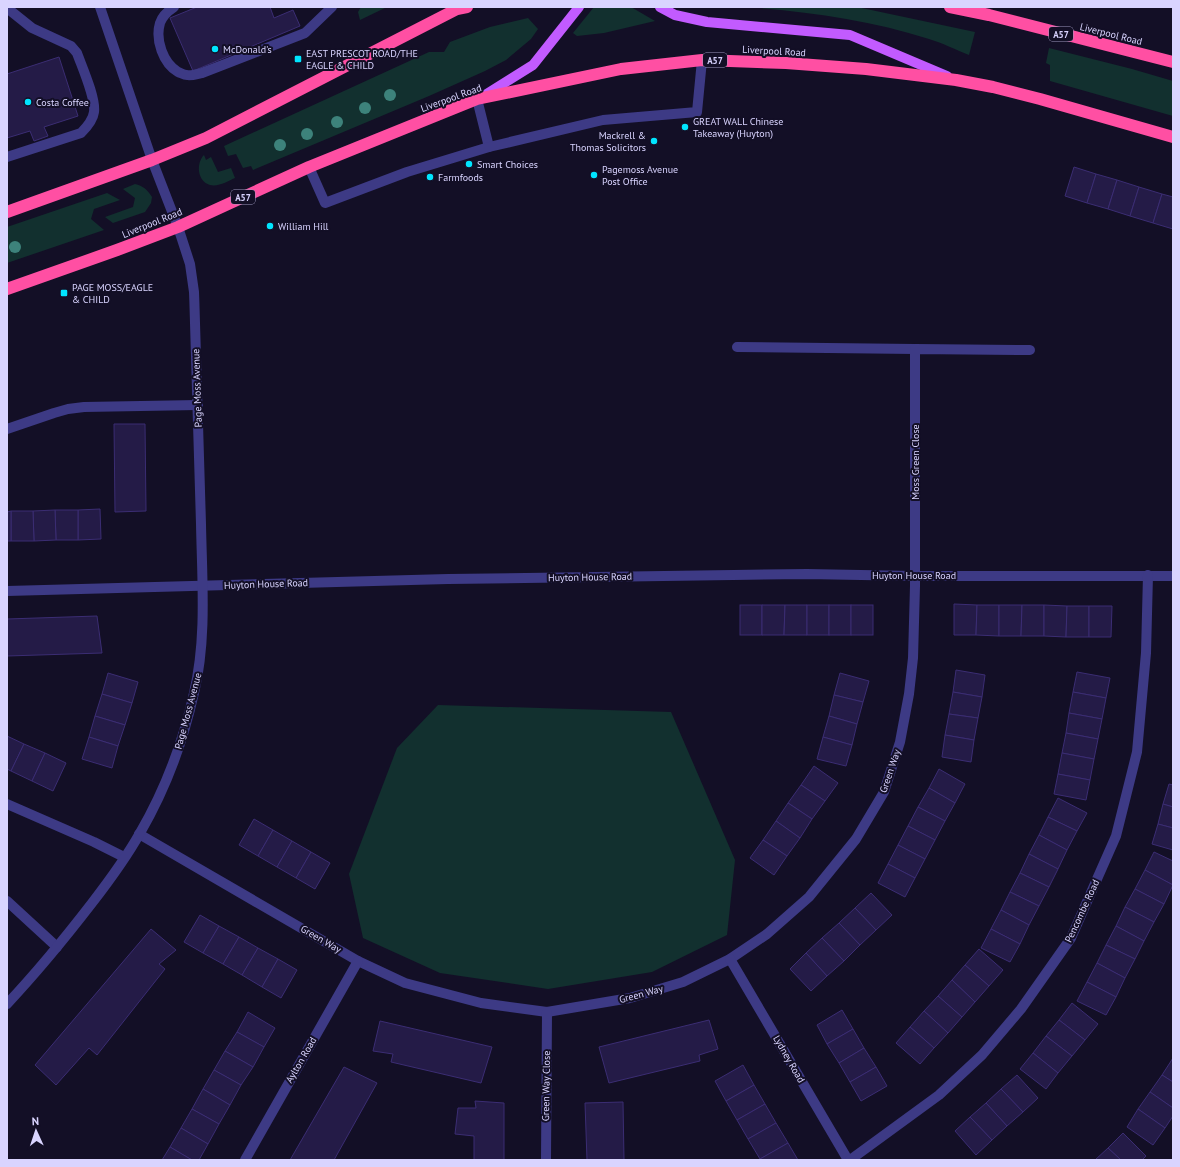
<svg xmlns="http://www.w3.org/2000/svg" width="1180" height="1167" viewBox="0 0 1180 1167" font-family="'PT Sans',sans-serif">
<style>
.green{fill:#12302f}
.building{fill:#241b47;stroke:#3b2d73}
.lines{fill:none;stroke-linecap:round;stroke-linejoin:round}
.minor{stroke:#3d3a85;stroke-width:10}
.major{stroke:#c25bff;stroke-width:10}
.highway{stroke:#ff4fa3;stroke-width:12}
.tree{fill:#3d827b}
.poi-dot{fill:#00e5ff;stroke:#130f26;stroke-width:1.5}
.labels{text-anchor:middle;dominant-baseline:central;stroke-width:4;stroke-linejoin:round;paint-order:stroke}
.shield{fill:#130f26;stroke:#9e99be;stroke-width:1}
.shield-label{font-size:9px;font-weight:bold;fill:#d9d4ff}
.street-label{font-size:10px;fill:#d9d4ff;stroke:#130f26}
.poi-label{font-size:10px;fill:#d9d4ff;stroke:#130f26;text-anchor:start}
</style>
<rect width="100%" height="100%" fill="#130f26"/>
<!-- green -->
<g class="green">
<path d="M361,7H387L360,20L358,12Z"/>
<path d="M594,7H631L655,21L604,33L577,36L573,33Z"/>
<path d="M749,7H857L975,32L969,55C956,50 943,43 929,39C871,20 809,12 749,7Z"/>
<path d="M528,18L538,29L531,39L506,60L485,71L429,96L253,170L251,166L243,168L236,154L228,156L224,146L429,52H444L450,42L490,27Z"/>
<path d="M1049,48L1132,69L1173,81V116L1050,81V65L1046,63Z"/>
<path d="M204,155L206,160L211,157L218,172L231,168L235,178C228,181 219,187 210,185C197,181 196,163 204,155Z"/>
<path d="M135,184C143,186 147,189 152,197L151,203L145,212L113,223L105,217L133,207L135,198L123,189Z"/>
<path d="M107,193L120,200L94,209L91,219L104,230L7,263V227Z"/>
<path d="M438,705L671,712L735,860L727,935L652,972L548,989L440,973L363,938L349,874L397,748Z"/>
</g>
<!-- building -->
<g class="building">
<path d="M197,7H270L274,18L293,10L300,26L193,71L170,18Z"/>
<path d="M59,57L78,116L44,127L48,136L34,141L30,131L7,138V74Z"/>
<path d="M1074,167L1096,174L1087,203L1065,196Z"/>
<path d="M1096,174L1117,180L1108,209L1087,203Z"/>
<path d="M1117,180L1139,187L1130,216L1108,209Z"/>
<path d="M1139,187L1162,194L1153,223L1130,216Z"/>
<path d="M1162,194L1173,197V229L1153,223Z"/>
<path d="M114,424H145L146,511L115,512Z"/>
<path d="M100,509L101,539L78,540V510Z"/>
<path d="M55,510H78V540H56Z"/>
<path d="M55,510L56,540L34,541L33,511Z"/>
<path d="M11,511H33L34,541H11Z"/>
<path d="M11,511V541H7V512Z"/>
<path d="M954,604L977,605L976,635H954Z"/>
<rect x="740" y="605" width="22" height="30"/>
<path d="M762,605H785L784,635H762Z"/>
<path d="M785,605H807V635H784Z"/>
<rect x="807" y="605" width="22" height="30"/>
<rect x="829" y="605" width="22" height="30"/>
<rect x="851" y="605" width="22" height="30"/>
<path d="M977,605H999V636L976,635Z"/>
<path d="M999,605H1022L1021,636H999Z"/>
<path d="M1022,605H1044V636H1021Z"/>
<path d="M1044,605L1067,606L1066,637L1044,636Z"/>
<path d="M1067,606H1089V637H1066Z"/>
<path d="M1089,606H1112L1111,637H1089Z"/>
<path d="M97,616L102,653L7,656V619Z"/>
<path d="M956,670L985,675L982,697L953,692Z"/>
<path d="M1077,672L1110,678L1106,698L1073,692Z"/>
<path d="M108,673L138,682L132,703L102,694Z"/>
<path d="M840,673L869,681L863,702L834,695Z"/>
<path d="M953,692L982,697L978,718L949,714Z"/>
<path d="M1073,692L1106,698L1102,719L1069,713Z"/>
<path d="M102,694L132,703L125,725L95,716Z"/>
<path d="M834,695L863,702L857,724L829,716Z"/>
<path d="M1069,713L1102,719L1098,739L1066,733Z"/>
<path d="M949,714L978,718L974,740L945,735Z"/>
<path d="M95,716L125,725L118,746L89,737Z"/>
<path d="M829,716L857,724L852,745L823,737Z"/>
<path d="M1066,733L1098,739L1094,759L1062,753Z"/>
<path d="M945,735L974,740L971,762L942,757Z"/>
<path d="M7,736L24,744L11,771L7,769Z"/>
<path d="M89,737L118,746L112,768L82,759Z"/>
<path d="M823,737L852,745L846,766L817,759Z"/>
<path d="M24,744L45,753L32,781L11,771Z"/>
<path d="M45,753L66,763L53,791L32,781Z"/>
<path d="M1062,753L1094,759L1090,780L1058,774Z"/>
<path d="M814,766L838,783L825,801L801,785Z"/>
<path d="M939,769L965,784L955,803L929,788Z"/>
<path d="M1058,774L1090,780L1086,800L1054,794Z"/>
<path d="M1169,784L1173,785V807L1163,804Z"/>
<path d="M801,785L825,801L812,819L788,803Z"/>
<path d="M929,788L955,803L945,821L918,807Z"/>
<path d="M1058,798L1087,813L1077,831L1048,817Z"/>
<path d="M788,803L812,819L800,838L776,821Z"/>
<path d="M1163,804L1173,807V828L1158,824Z"/>
<path d="M918,807L945,821L935,840L908,826Z"/>
<path d="M1048,817L1077,831L1067,850L1039,835Z"/>
<path d="M254,819L273,830L258,856L239,845Z"/>
<path d="M776,821L800,838L787,856L763,840Z"/>
<path d="M1158,824L1173,828V850L1152,844Z"/>
<path d="M908,826L935,840L925,859L898,845Z"/>
<path d="M273,830L292,841L277,867L258,856Z"/>
<path d="M1039,835L1067,850L1058,869L1029,854Z"/>
<path d="M763,840L787,856L774,875L750,858Z"/>
<path d="M292,841L311,852L296,878L277,867Z"/>
<path d="M898,845L925,859L915,878L888,864Z"/>
<path d="M311,852L330,863L315,889L296,878Z"/>
<path d="M1154,852L1173,861V885L1145,870Z"/>
<path d="M1029,854L1058,869L1049,887L1020,873Z"/>
<path d="M888,864L915,878L905,897L878,883Z"/>
<path d="M1145,870L1173,885L1164,904L1135,889Z"/>
<path d="M1020,873L1049,887L1039,906L1010,892Z"/>
<path d="M1135,889L1164,904L1154,922L1125,907Z"/>
<path d="M1010,892L1039,906L1029,925L1001,910Z"/>
<path d="M871,893L892,915L876,930L855,908Z"/>
<path d="M1125,907L1154,922L1144,941L1116,926Z"/>
<path d="M855,908L876,930L860,945L839,923Z"/>
<path d="M1001,910L1029,925L1020,944L991,929Z"/>
<path d="M200,915L219,926L203,953L184,942Z"/>
<path d="M839,923L860,945L844,961L822,938Z"/>
<path d="M219,926L239,937L223,964L203,953Z"/>
<path d="M1116,926L1144,941L1135,959L1106,945Z"/>
<path d="M151,929L176,950L159,964L165,969L97,1055L89,1048L56,1085L35,1065Z"/>
<path d="M991,929L1020,944L1010,962L981,948Z"/>
<path d="M239,937L258,948L242,975L223,964Z"/>
<path d="M822,938L844,961L827,976L806,953Z"/>
<path d="M1106,945L1135,959L1125,978L1097,963Z"/>
<path d="M258,948L278,959L262,987L242,975Z"/>
<path d="M979,949L1003,970L989,986L965,965Z"/>
<path d="M806,953L827,976L811,991L790,969Z"/>
<path d="M278,959L297,970L281,998L262,987Z"/>
<path d="M1097,963L1125,978L1116,997L1087,982Z"/>
<path d="M965,965L989,986L975,1002L952,980Z"/>
<path d="M952,980L975,1002L962,1017L938,996Z"/>
<path d="M1087,982L1116,997L1106,1015L1077,1001Z"/>
<path d="M938,996L962,1017L948,1033L924,1011Z"/>
<path d="M1072,1003L1098,1024L1085,1040L1059,1020Z"/>
<path d="M842,1010L853,1029L827,1044L817,1025Z"/>
<path d="M924,1011L948,1033L934,1048L910,1027Z"/>
<path d="M248,1012L275,1028L264,1047L237,1032Z"/>
<path d="M709,1020L718,1049L699,1055L700,1061L609,1083L599,1047Z"/>
<path d="M1059,1020L1085,1040L1072,1056L1046,1036Z"/>
<path d="M380,1021L492,1047L481,1083L391,1062L393,1054L373,1051Z"/>
<path d="M910,1027L934,1048L920,1064L896,1043Z"/>
<path d="M853,1029L864,1048L839,1063L827,1044Z"/>
<path d="M237,1032L264,1047L253,1067L225,1051Z"/>
<path d="M1046,1036L1072,1056L1058,1073L1033,1053Z"/>
<path d="M864,1048L876,1067L850,1082L839,1063Z"/>
<path d="M225,1051L253,1067L241,1085L214,1070Z"/>
<path d="M1033,1053L1058,1073L1046,1089L1020,1069Z"/>
<path d="M1173,1058V1082L1162,1075Z"/>
<path d="M743,1065L754,1085L726,1101L715,1081Z"/>
<path d="M344,1067L377,1083L334,1160H290Z"/>
<path d="M876,1067L887,1086L861,1101L850,1082Z"/>
<path d="M214,1070L241,1085L230,1105L203,1089Z"/>
<path d="M1017,1075L1038,1098L1023,1112L1001,1089Z"/>
<path d="M1162,1075L1173,1082V1108L1150,1092Z"/>
<path d="M754,1085L765,1104L737,1120L726,1101Z"/>
<path d="M203,1089L230,1105L219,1124L192,1109Z"/>
<path d="M1001,1089L1023,1112L1007,1126L986,1103Z"/>
<path d="M1150,1092L1173,1108V1116L1165,1128L1138,1109Z"/>
<path d="M475,1101L504,1103V1160H474V1136L455,1134L458,1108H476Z"/>
<path d="M623,1102L624,1160H587L585,1103Z"/>
<path d="M986,1103L1007,1126L992,1140L970,1117Z"/>
<path d="M765,1104L776,1123L748,1139L737,1120Z"/>
<path d="M192,1109L219,1124L208,1144L181,1128Z"/>
<path d="M1138,1109L1165,1128L1153,1145L1127,1127Z"/>
<path d="M970,1117L992,1140L976,1155L955,1131Z"/>
<path d="M776,1123L788,1143L760,1159L748,1139Z"/>
<path d="M181,1128L208,1144L199,1160H192L170,1147Z"/>
<path d="M1123,1133L1146,1156L1142,1160H1121L1108,1148Z"/>
<path d="M788,1143L798,1160H760V1159Z"/>
<path d="M170,1147L192,1160H162Z"/>
<path d="M1108,1148L1121,1160H1095Z"/>
</g>
<g class="lines">
<!-- minor -->
<g class="minor">
<path d="M174,7C168,11 162,17 160,23C155,40 163,63 178,72C181,73 184,75 187,75C191,76 197,74 202,73L305,33L332,7"/>
<path d="M7,8L32,28L71,46L77,53C82,67 96,98 94,112C93,120 87,127 81,133L7,157"/>
<path d="M477,99L489,147"/>
<path d="M309,167L325,203L407,172L489,147L603,120L697,112L702,60"/>
<path d="M737,347L915,349"/>
<path d="M7,429L54,413L68,409L84,407L198,405"/>
<path d="M7,591L448,579L733,575L807,574L915,576H1173"/>
<path d="M7,804L94,842L124,857"/>
<path d="M139,834L358,961L405,983L481,1003L547,1012L630,998L683,982L730,959L767,934L809,897L856,839L884,792L900,742L909,694L913,658L915,586V349L1030,350"/>
<path d="M7,901L57,947"/>
<path d="M730,959L848,1160"/>
<path d="M7,1004C37,972 65,938 92,903C109,881 126,858 140,833C165,790 183,742 194,693C207,638 202,580 201,524C199,446 197,369 194,292L190,264L178,227L152,160L100,7"/>
<path d="M245,1160L358,961"/>
<path d="M546,1160L547,1012"/>
<path d="M850,1160L939,1095L982,1055L1021,1009L1071,938L1116,836L1137,752L1146,653L1148,575"/>
</g>
<!-- major -->
<g class="major">
<path d="M660,7L675,15L707,22L850,35L947,76"/>
<path d="M482,97L533,65L579,7"/>
</g>
<!-- highway -->
<g class="highway">
<path d="M950,7L989,15L1173,62"/>
<path d="M7,212L152,160L206,138L457,9L467,7"/>
<path d="M7,289L117,250L178,227L309,167L477,99L621,69L702,60L786,63L866,69L956,80L993,87L1040,99L1173,137"/>
</g>
</g>
<!-- trees -->
<g class="tree">
<circle cx="390" cy="95" r="6"/>
<circle cx="365" cy="108" r="6"/>
<circle cx="337" cy="122" r="6"/>
<circle cx="307" cy="134" r="6"/>
<circle cx="280" cy="145" r="6"/>
<circle cx="15" cy="247" r="6"/>
</g>
<!-- markers -->
<g class="poi-dot">
<circle cx="215" cy="49" r="4"/>
<rect x="294" y="55" width="8" height="8" rx="2"/>
<circle cx="28" cy="102" r="4"/>
<circle cx="685" cy="127" r="4"/>
<circle cx="654" cy="141" r="4"/>
<circle cx="469" cy="164" r="4"/>
<circle cx="594" cy="175" r="4"/>
<circle cx="430" cy="177" r="4"/>
<circle cx="270" cy="226" r="4"/>
<rect x="60" y="289" width="8" height="8" rx="2"/>
</g>
<g class="labels">
<!-- shield labels -->
<g class="shield">
<rect x="1049" y="27" width="24" height="14" rx="3"/>
<rect x="703" y="53" width="24" height="14" rx="3"/>
<rect x="231" y="190" width="24" height="14" rx="3"/>
</g>
<g class="shield-label">
<text x="1061" y="34">A57</text>
<text x="715" y="60">A57</text>
<text x="243" y="197">A57</text>
</g>
<!-- street labels -->
<g class="street-label">
<text transform="translate(1111 34) rotate(14)">Liverpool Road</text>
<text transform="translate(774 51) rotate(3)">Liverpool Road</text>
<text transform="translate(451 98) rotate(-20)">Liverpool Road</text>
<text transform="translate(152 223) rotate(-22)">Liverpool Road</text>
<text transform="translate(197 388) rotate(-92)">Page Moss Avenue</text>
<text transform="translate(915 462) rotate(-90)">Moss Green Close</text>
<text x="914" y="575">Huyton House Road</text>
<text transform="translate(590 577) rotate(-1)">Huyton House Road</text>
<text transform="translate(266 584) rotate(-2)">Huyton House Road</text>
<text transform="translate(188 711) rotate(-75)">Page Moss Avenue</text>
<text transform="translate(890 771) rotate(-71)">Green Way</text>
<text transform="translate(1082 911) rotate(-65)">Pencombe Road</text>
<text transform="translate(321 939) rotate(30)">Green Way</text>
<text transform="translate(641 994) rotate(-15)">Green Way</text>
<text transform="translate(789 1059) rotate(60)">Lydney Road</text>
<text transform="translate(301 1060) rotate(-60)">Aylton Road</text>
<text transform="translate(546 1086) rotate(-89)">Green Way Close</text>
</g>
<!-- poi labels -->
<g class="poi-label">
<text x="223" y="49">McDonald's</text>
<text x="306" y="53">EAST PRESCOT ROAD/THE<tspan x="306" dy="12">EAGLE &amp; CHILD</tspan></text>
<text x="36" y="102">Costa Coffee</text>
<text x="693" y="121">GREAT WALL Chinese<tspan x="693" dy="12">Takeaway (Huyton)</tspan></text>
<text x="646" y="135" text-anchor="end">Mackrell &amp;<tspan x="646" dy="12">Thomas Solicitors</tspan></text>
<text x="477" y="164">Smart Choices</text>
<text x="602" y="169">Pagemoss Avenue<tspan x="602" dy="12">Post Office</tspan></text>
<text x="438" y="177">Farmfoods</text>
<text x="278" y="226">William Hill</text>
<text x="72" y="287">PAGE MOSS/EAGLE<tspan x="72" dy="12">&amp; CHILD</tspan></text>
</g>
</g>
<!-- border -->
<rect width="1180" height="1167" fill="none" stroke="#d9d4ff" stroke-width="16"/>
<!-- north arrow -->
<g transform="translate(36 1131) rotate(357)" stroke="#130f26" stroke-width="3" paint-order="stroke">
<path d="M0-3L7 15L0 10L-7 15Z" fill="#d9d4ff"/>
<text y="-6" font-size="11" font-weight="bold" text-anchor="middle" fill="#d9d4ff">N</text>
</g>
</svg>
